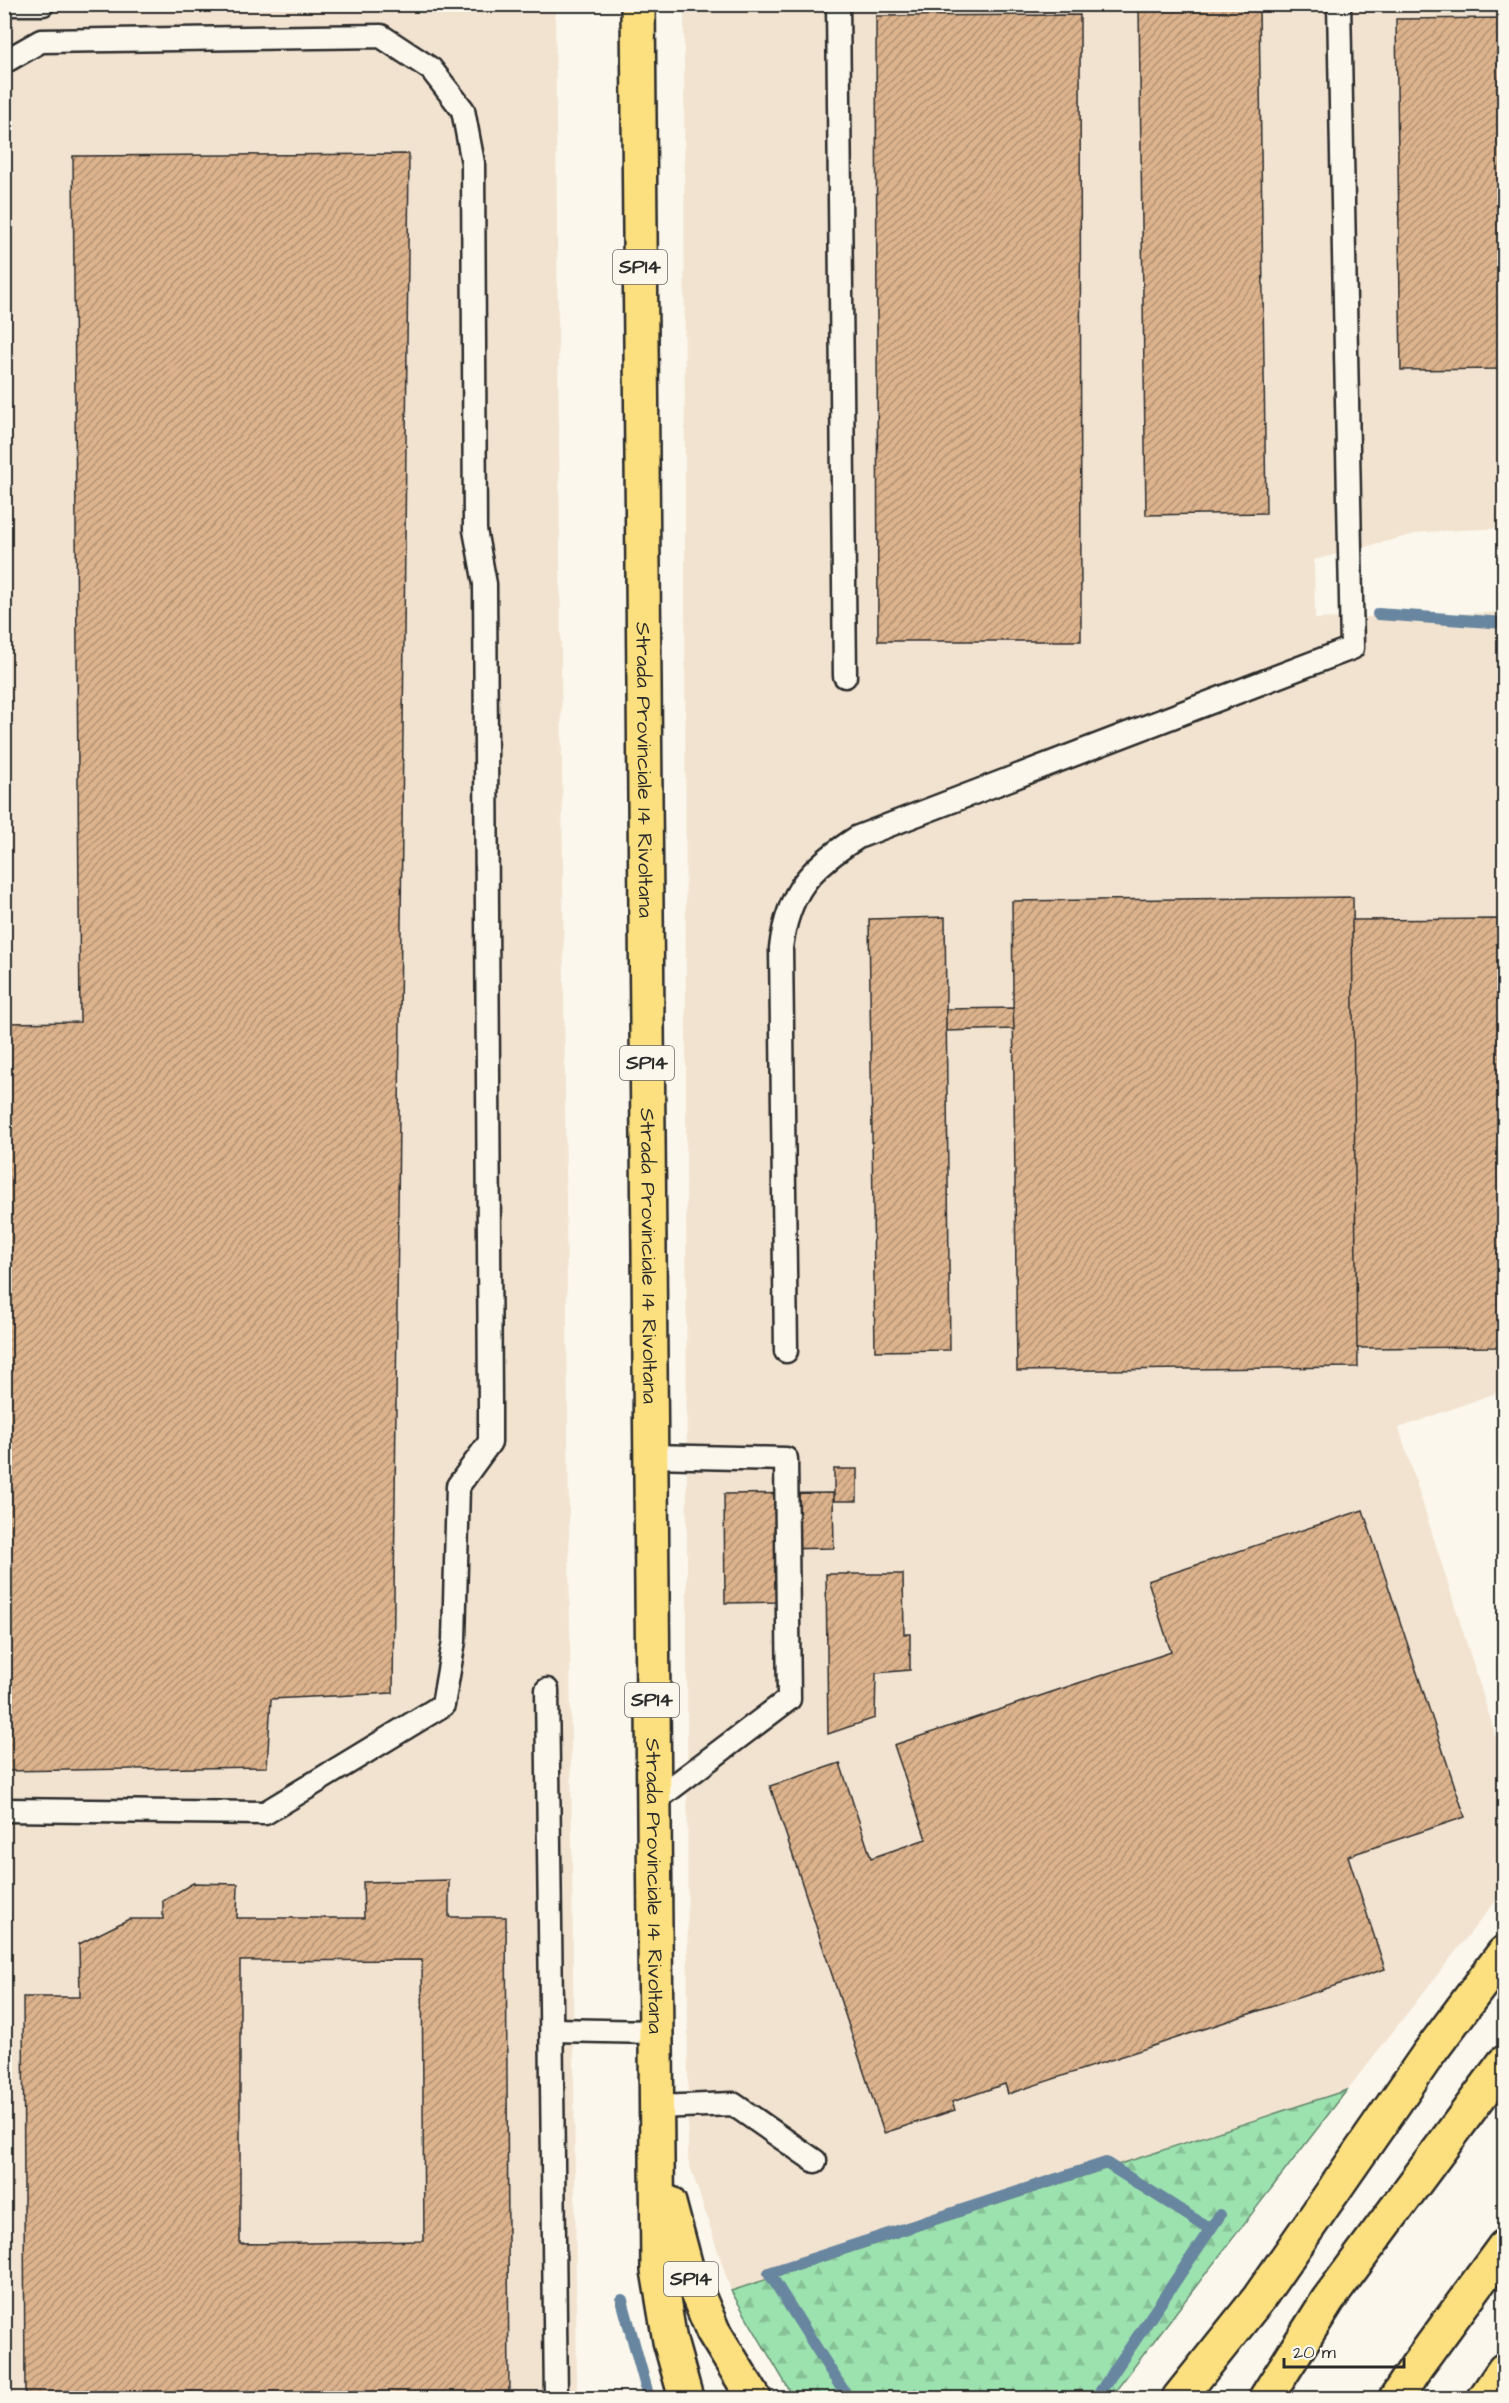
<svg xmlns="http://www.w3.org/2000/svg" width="1509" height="2403" viewBox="0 0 1509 2403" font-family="'Architects Daughter',sans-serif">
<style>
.built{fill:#f2e3d0}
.forest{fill:url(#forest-firs);stroke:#64866d;stroke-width:1.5}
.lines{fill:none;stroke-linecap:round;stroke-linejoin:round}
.stream{stroke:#68869f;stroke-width:12}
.building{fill:url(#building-hatch);stroke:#2b2b2b;stroke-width:1.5;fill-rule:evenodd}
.lane-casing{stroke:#2b2b2b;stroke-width:27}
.primary-casing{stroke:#2b2b2b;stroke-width:38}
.highway-casing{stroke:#2b2b2b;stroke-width:38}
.lane{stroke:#fbf7ec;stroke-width:22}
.primary{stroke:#fce080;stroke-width:33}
.highway{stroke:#fce080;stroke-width:33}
.labels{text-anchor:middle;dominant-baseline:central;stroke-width:5;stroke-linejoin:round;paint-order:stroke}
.shield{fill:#fbf7ec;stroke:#696865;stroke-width:1.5}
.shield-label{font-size:20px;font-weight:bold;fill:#2b2b2b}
.street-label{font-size:21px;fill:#2b2b2b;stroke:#fbf7ec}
</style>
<defs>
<pattern id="forest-firs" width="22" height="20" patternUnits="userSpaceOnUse" patternTransform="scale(1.5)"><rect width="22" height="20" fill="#9ce2af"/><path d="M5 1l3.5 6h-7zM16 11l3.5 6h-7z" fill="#87c297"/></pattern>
<pattern id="building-hatch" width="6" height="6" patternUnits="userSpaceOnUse" patternTransform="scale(1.5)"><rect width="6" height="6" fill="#dcb38d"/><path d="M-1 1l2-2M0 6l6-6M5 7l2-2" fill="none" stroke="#b39273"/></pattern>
</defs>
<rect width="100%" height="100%" fill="#fbf7ec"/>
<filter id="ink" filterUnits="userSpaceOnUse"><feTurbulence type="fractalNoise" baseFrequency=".0167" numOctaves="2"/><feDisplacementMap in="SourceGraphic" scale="12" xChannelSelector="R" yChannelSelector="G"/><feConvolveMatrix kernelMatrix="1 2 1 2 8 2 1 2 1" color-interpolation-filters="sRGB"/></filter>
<g filter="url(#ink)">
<!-- built -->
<g class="built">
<path d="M5,5H555L577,2398H5Z"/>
<path d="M684,5H1504V528L1423,532L1314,560L1315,619L1504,612V1390L1399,1428L1504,1762V1890L1347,2090L731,2291L688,2160Z"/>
</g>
<!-- forest -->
<path class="forest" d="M1347,2090L1110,2398H794L731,2291Z"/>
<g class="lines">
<!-- stream -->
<g class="stream">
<path d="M1378,614L1504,623"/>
<path d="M622,2300L649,2398"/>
<path d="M848,2398L769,2273L1106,2163L1210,2229"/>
<path d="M1096,2398L1220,2215"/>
</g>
</g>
<!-- building -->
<g class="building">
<path d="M1259,6L1266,513L1146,515L1139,9Z"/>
<path d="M1080,15L1081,641H878L876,16Z"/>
<path d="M1504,18V369L1401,370L1396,19Z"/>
<path d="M409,154L393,1693L271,1699L267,1767L4,1771V1023L80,1022L73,156Z"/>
<path d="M1353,897L1358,1367L1017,1371L1012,901Z"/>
<path d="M945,917L950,1350L875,1351L869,919Z"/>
<path d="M1504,919V1347L1357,1348L1352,920Z"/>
<path d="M1013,1008L1014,1029L946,1031V1009Z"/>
<rect x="834" y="1469" width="23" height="32"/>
<path d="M833,1493L834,1548L777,1549L778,1602L725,1603L724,1494Z"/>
<path d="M1363,1510L1465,1817L1348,1856L1385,1969L1008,2094L1005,2084L952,2102L955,2110L884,2133L770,1786L840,1763L871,1858L926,1839L894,1745L1171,1652L1148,1581Z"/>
<path d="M826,1574H903L904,1634H910V1670L876,1673L875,1718L828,1734Z"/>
<path d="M449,1880V1917H506L509,2398H25L23,1997H80L79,1944L129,1919H163V1901L193,1883L238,1884L237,1918H364L363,1882ZM422,1960L424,2241L240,2244V1961Z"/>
</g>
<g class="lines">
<defs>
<g id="lane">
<path d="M7,4H43"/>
<path d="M838,4L845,676"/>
<path d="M4,62L41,41L381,36L431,69L463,110L473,163L475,530L485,584L490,1406V1442L458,1486L454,1641L443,1705L265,1813L4,1810"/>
<path d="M786,1351L781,948C788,891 811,867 858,837L1352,648L1339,4"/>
<path d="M650,1456L786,1459L789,1699L653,1802"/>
<path d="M547,1690L556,2398"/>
<path d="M552,2030L655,2032"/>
<path d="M656,2107L733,2104L815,2161"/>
</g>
<g id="primary">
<path id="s1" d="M638,4L658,2270L670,2341L686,2398"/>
<path d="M669,2203L686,2267L713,2331L754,2398"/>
</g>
<g id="highway">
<path d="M1179,2398L1259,2298L1427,2056L1504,1953"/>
<path d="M1266,2398L1328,2300L1504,2063"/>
<path d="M1396,2398L1417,2366L1504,2247"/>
<path d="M1485,2398L1504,2370"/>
</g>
</defs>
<!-- lane casing -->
<use href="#lane" class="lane-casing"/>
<!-- primary casing -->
<use href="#primary" class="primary-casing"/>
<!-- highway casing -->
<use href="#highway" class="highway-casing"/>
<!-- lane -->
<use href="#lane" class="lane"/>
<!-- primary -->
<use href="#primary" class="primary"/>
<!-- highway -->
<use href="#highway" class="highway"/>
</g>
</g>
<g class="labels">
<!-- shield labels -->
<g class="shield">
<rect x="613" y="250" width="54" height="34" rx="4.5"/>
<rect x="620" y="1046" width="54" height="34" rx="4.5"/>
<rect x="625" y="1683" width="54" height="34" rx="4.5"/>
<rect x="664" y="2262" width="54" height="34" rx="4.5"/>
</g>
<g class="shield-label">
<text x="640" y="267">SP14</text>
<text x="647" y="1063">SP14</text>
<text x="652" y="1700">SP14</text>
<text x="691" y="2279">SP14</text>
</g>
<!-- street labels -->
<g class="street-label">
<text stroke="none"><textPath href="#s1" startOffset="766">Strada Provinciale 14 Rivoltana</textPath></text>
<text stroke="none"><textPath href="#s1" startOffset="1252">Strada Provinciale 14 Rivoltana</textPath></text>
<text stroke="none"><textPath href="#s1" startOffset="1882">Strada Provinciale 14 Rivoltana</textPath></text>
</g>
</g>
<!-- margin -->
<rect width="1509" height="2403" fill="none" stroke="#fbf7ec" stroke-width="24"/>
<rect x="12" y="12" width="1485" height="2379" fill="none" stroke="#2b2b2b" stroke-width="2" filter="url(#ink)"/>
<!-- scale -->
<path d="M1284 2358v9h120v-9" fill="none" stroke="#2b2b2b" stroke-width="3"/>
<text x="1293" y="2358" font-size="18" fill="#2b2b2b" stroke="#fbf7ec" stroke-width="4.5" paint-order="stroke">20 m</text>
</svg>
